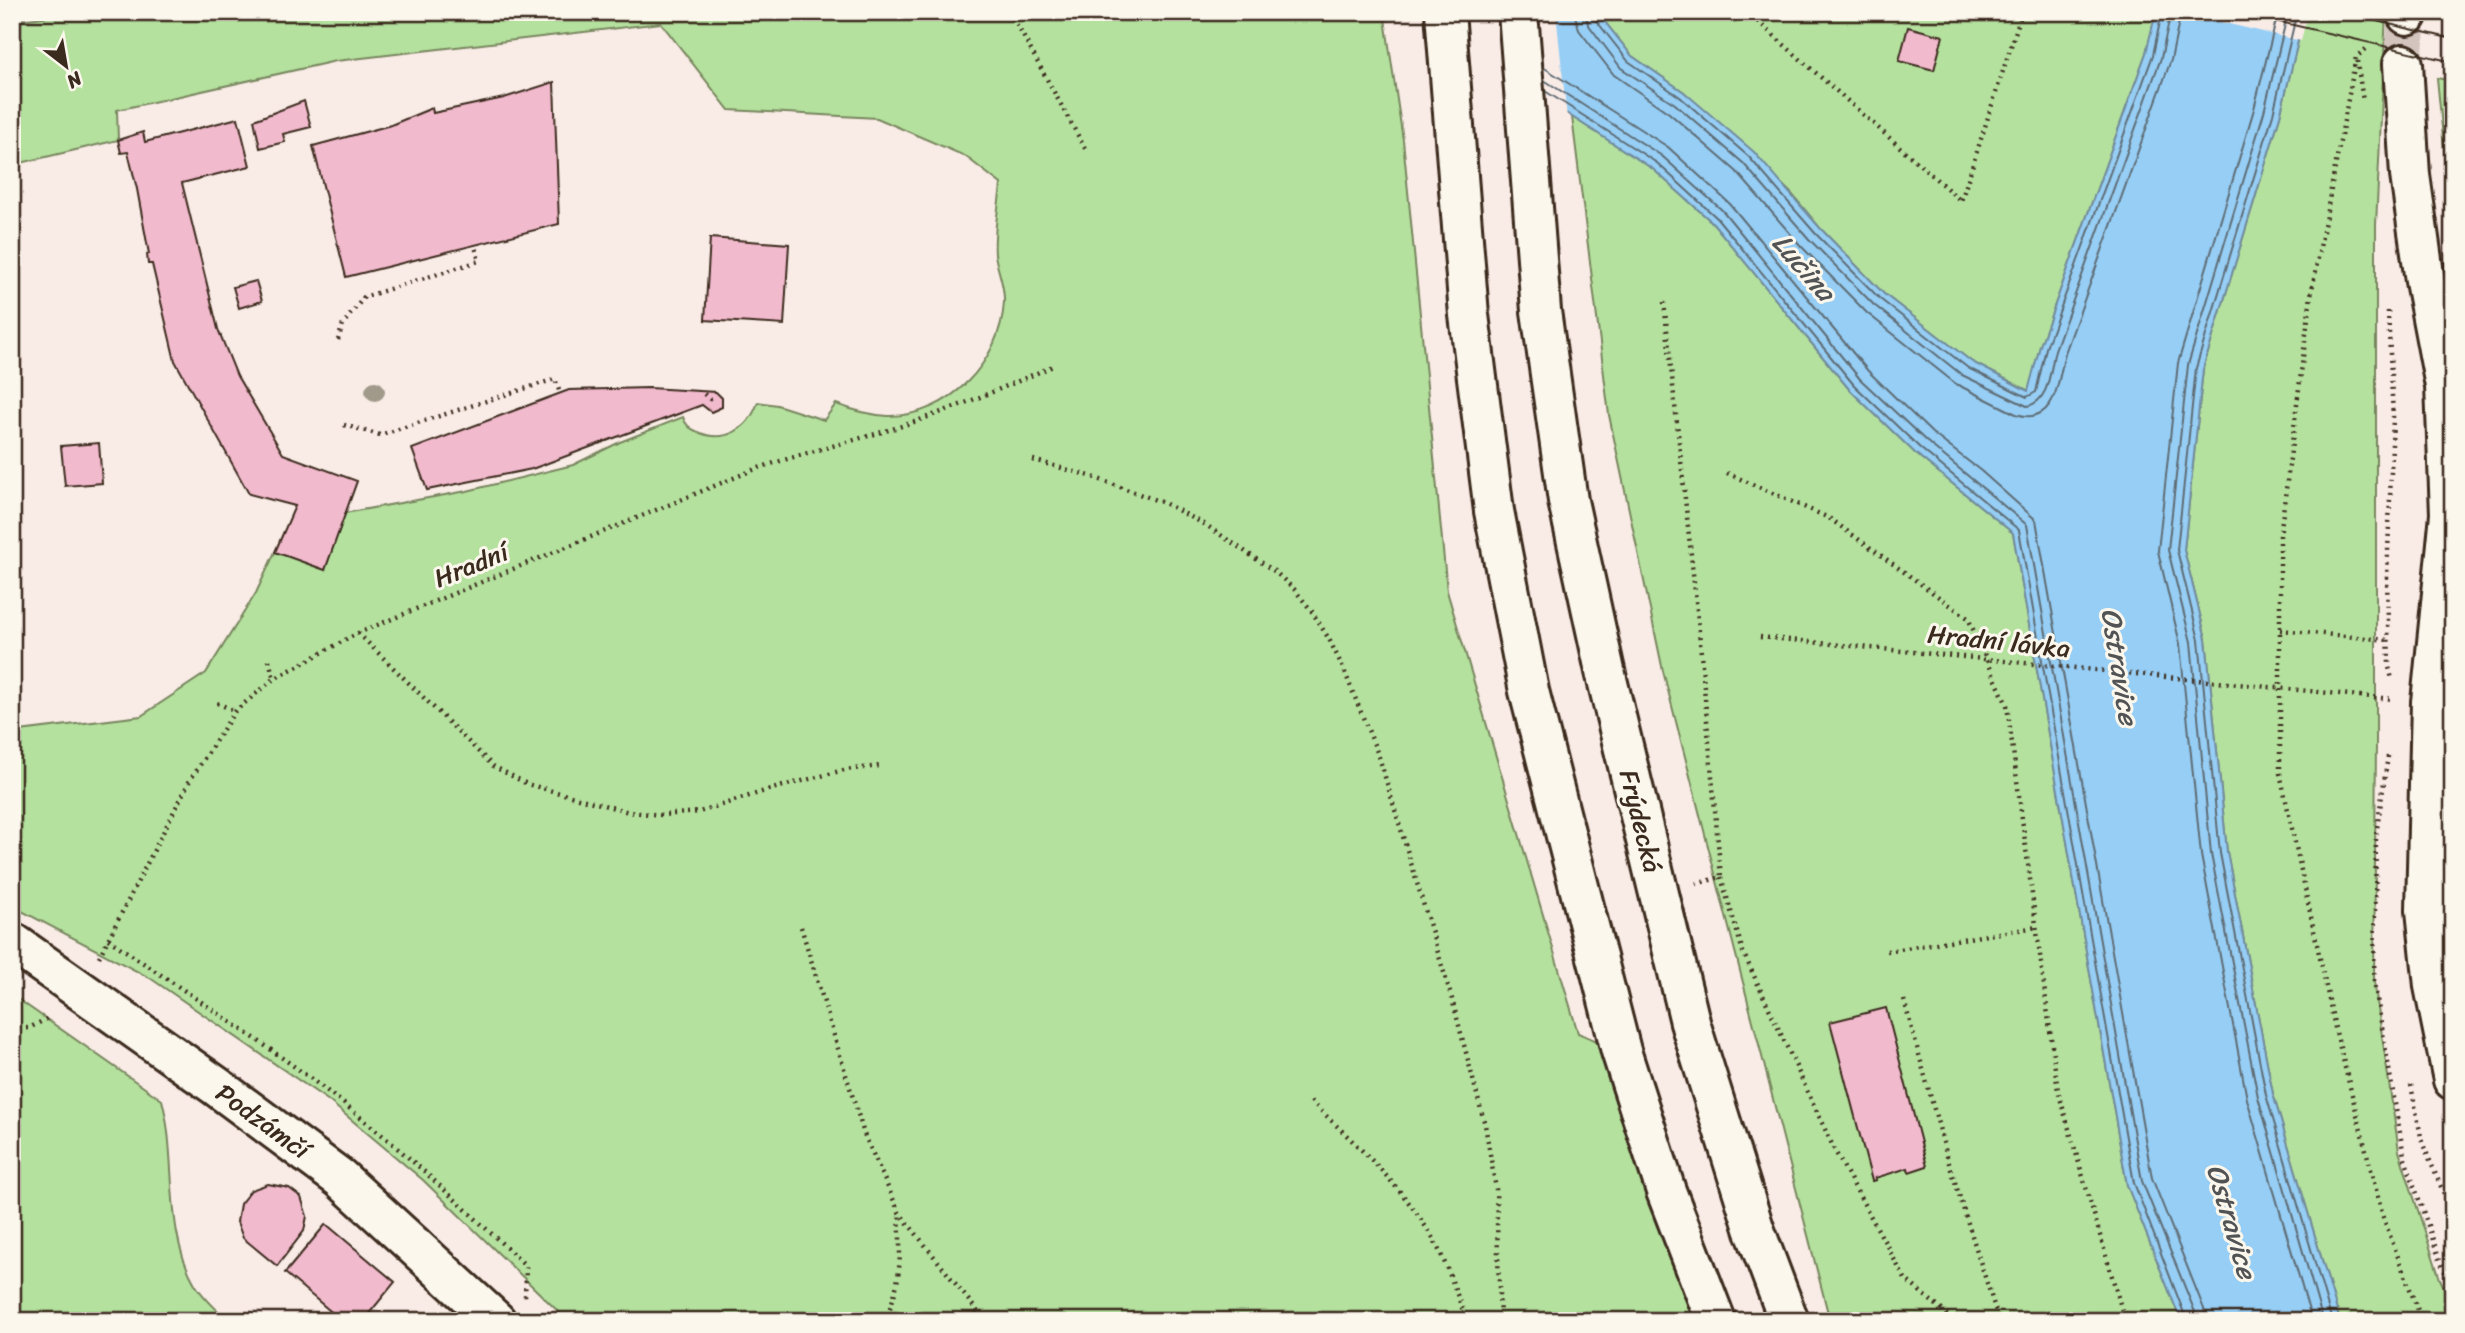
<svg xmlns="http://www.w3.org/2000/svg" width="2465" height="1333" viewBox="0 0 2465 1333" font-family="Sriracha,sans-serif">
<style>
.green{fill:#b4e19e;stroke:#78865e;stroke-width:2}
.water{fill:#96cef5;stroke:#728c9f;stroke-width:2}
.pier{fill:#f9ebe6}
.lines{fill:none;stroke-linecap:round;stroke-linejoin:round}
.shore{stroke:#5f6c74;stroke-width:2}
.building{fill:#f2bacd;stroke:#3b2a1e;stroke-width:2}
.minor-tunnel{stroke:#d3c4be;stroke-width:38;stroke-dasharray:38 19;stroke-linecap:butt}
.minor-casing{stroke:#3b2a1e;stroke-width:44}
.major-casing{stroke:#3b2a1e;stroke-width:44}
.path{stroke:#3b2a1e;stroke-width:4.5;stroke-dasharray:2 5;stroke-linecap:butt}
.minor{stroke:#fbf7ec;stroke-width:38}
.major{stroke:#fbf7ec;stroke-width:38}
.tram{stroke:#3b2a1e;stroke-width:2}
.path-bridge{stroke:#3b2a1e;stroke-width:4.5;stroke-dasharray:2 5;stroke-linecap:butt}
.tree{fill:#a19a8a}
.labels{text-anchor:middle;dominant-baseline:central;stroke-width:6;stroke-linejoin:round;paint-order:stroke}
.street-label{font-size:26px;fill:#3b2a1e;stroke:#fbf7ec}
.water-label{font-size:28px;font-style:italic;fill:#525354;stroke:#fbf7ec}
</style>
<rect width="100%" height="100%" fill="#f9ebe6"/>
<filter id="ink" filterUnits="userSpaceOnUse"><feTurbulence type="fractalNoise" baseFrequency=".0143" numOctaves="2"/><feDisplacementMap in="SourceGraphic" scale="14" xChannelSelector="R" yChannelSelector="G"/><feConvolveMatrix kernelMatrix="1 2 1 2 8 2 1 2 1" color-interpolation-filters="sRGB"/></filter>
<g filter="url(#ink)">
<!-- green -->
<g class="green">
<path d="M83,12H1384L1403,140L1447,591L1578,1033L1621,1051L1716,1321H568L423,1180L329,1101L150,978L12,906V732L141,716L206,673L256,593L275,552L325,570L345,513L467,491L573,465L620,442L683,417C685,425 690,429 698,432C725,444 749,429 758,402L777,405L824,420L836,404C852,410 871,415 888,416C949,417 1001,361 1004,302C1005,285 997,270 995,254C993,232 999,207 1001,184L965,156L877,118L729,110L661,23L336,61L117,110L118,140L12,165V21Z"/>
<path d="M1597,12H2132L2155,18L2146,53L2040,346L2029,391L1972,362L1884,294L1820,228L1791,193L1684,92L1632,56Z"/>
<path d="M2305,12H2386L2376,225V742L2374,981L2399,1151L2440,1279L2453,1307V1321H2340L2273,1094L2227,852L2206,639L2184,550L2203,369L2280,116Z"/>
<path d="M2437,78L2453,81V223L2450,208Z"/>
<path d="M1572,117L1653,169L1713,223L1849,389L1915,453L2013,533L2127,1185L2181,1321H1830L1663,671L1609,415Z"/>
<path d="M12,995L162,1100C178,1159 163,1230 195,1284C203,1298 217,1309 228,1321H12Z"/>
</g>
<!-- water -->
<path class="water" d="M1409,12H1597L1632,56L1684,92L1754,152L1820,228L1884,294L1972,362L2028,391L2040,346L2146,53L2156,12H2305L2280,116L2203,369L2184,550L2206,639L2227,852L2273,1094L2340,1321H2181L2127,1185L2013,533L1915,453L1849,389L1713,223L1653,169Z"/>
<!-- pier -->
<g class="pier">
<path d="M1411,12H1556L1567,118L1411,18Z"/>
<path d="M2178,12H2308L2301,41Z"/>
</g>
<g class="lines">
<!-- shore -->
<g class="shore">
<path d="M1574,12L1579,30L1614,75L1669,113L1736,171L1801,246L1867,313L1956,384L2016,414C2056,427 2058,380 2065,353L2171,60L2181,12"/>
<path d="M1585,12L1588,24L1621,68L1675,104L1743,163L1809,239L1874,305L1962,375L2027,406C2050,402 2050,369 2055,350L2161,58L2171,12"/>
<path d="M1594,12L1595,19L1628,61L1680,97L1749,157L1815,233L1880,299L1968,368L2027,397L2036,392L2046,348L2153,55L2162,12"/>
<path d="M2278,12L2254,109L2178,363L2158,551L2180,644L2201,855L2247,1099L2312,1321"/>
<path d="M2288,12L2264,112L2188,365L2168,550L2191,642L2211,854L2258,1097L2323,1321"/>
<path d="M2297,12L2273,114L2196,368L2177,550L2199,640L2220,853L2266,1095L2332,1321"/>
<path d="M1543,67L1668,147L1730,204L1868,371L1932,433L1981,471L2036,520L2152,1178L2204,1309L2206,1321"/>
<path d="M1544,80L1662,156L1723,211L1860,379L1926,441L2027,525L2142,1181L2195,1312L2196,1321"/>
<path d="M1545,91L1657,163L1717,218L1854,385L1920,448L2019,530L2134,1183L2187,1321"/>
</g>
</g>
<!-- building -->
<g class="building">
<path d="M1908,27L1943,36L1934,70L1899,61Z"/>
<path d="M554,82L559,224L346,277L313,146L391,125L432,108L433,113L504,98Z"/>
<path d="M304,101L311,127L283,134L285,142L260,148L254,120Z"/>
<path d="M238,118L250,166L182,183L218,329L237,376L283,454L357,481L325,570L275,552L295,506L249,494L175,361L152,264H148L147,254H149L137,189L128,152L121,153L118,140L143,132L145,142Z"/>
<path d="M710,238L789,244L784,325L705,320Z"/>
<path d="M256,281L262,301L239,308L233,287Z"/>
<path d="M649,388L716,392L722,398V407L711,412L702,405L532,469L427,490L412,449L569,390Z"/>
<path d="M99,443L102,483L65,486L61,446Z"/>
<path d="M1886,1008L1927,1166L1909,1172L1908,1168L1875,1178L1876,1180L1872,1181L1830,1022Z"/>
<path d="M268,1184L289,1188L301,1197L307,1216L304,1231L277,1266L243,1238L237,1222L240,1204L251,1190Z"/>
<path d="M326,1224L395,1282L363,1321H342L285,1273Z"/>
</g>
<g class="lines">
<!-- minor-tunnel -->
<path class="minor-tunnel" d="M2403,64L2407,15"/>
<defs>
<g id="minor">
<path d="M2407,15V12"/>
<path d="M2403,64L2410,175L2425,281L2445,386L2450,514L2431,702L2426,910L2434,986L2453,1080"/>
<path d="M12,942L216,1086L340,1178L496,1321"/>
</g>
<g id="major">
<path d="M1445,12L1469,315L1494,511L1529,691L1621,1051L1666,1191L1716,1321"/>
<path d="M1518,12L1541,311L1568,501L1605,671L1691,1026L1754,1228L1789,1321"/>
</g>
</defs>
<!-- minor casing -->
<use href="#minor" class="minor-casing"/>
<!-- major casing -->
<use href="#major" class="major-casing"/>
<!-- path -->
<g class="path">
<path d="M1010,12L1087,152"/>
<path d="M1747,12L1961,201L2022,12"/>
<path d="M2366,49L2356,57L2311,295L2280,536V773L2335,1028L2383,1217L2422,1321"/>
<path d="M2357,61L2363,101"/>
<path d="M1664,302L1698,620L1721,877L1696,884"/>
<path d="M2388,311L2393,417L2387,578L2389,667L2392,679"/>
<path d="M338,340L343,324L364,297L479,261L475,246"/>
<path d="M704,394L712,401"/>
<path d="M344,425L380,435L555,379L560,393"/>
<path d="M1033,460L1090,476L1164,503L1206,525L1274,571L1294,589L1311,610L1329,639L1344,670L1379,757L1452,999L1485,1125L1496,1189L1500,1321"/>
<path d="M1727,473L1829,518L1968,618L2007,705L2058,1091L2125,1321"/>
<path d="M2280,630L2388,640"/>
<path d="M358,633L493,766L527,784L629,812L662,815L699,812L768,790L844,770L880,766"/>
<path d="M269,660L274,679"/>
<path d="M2360,696L2393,699"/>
<path d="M217,703L235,711"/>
<path d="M2388,756L2376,835L2374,981L2404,1156L2441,1263L2453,1289"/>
<path d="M1721,877L1743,952L1836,1153L1905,1279L1955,1321"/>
<path d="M801,927L864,1134L899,1212L985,1321"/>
<path d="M108,939C178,987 250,1033 318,1084C392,1139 459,1203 526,1266L525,1297"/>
<path d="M1887,951L2037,927"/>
<path d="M99,957L189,782L235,711L274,679L358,633L753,470C805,452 859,440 911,423C960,406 1008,386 1055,365"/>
<path d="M1904,1000L1948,1160L1999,1321"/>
<path d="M12,1029L29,1028L50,1017"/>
<path d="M2411,1085L2422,1142L2453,1215"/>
<path d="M1311,1101C1353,1142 1398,1181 1429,1232C1446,1259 1455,1291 1467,1321"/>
<path d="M534,1312L544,1321"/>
<path d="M884,1321C902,1287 901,1251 899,1213"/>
</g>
<!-- minor -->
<use href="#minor" class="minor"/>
<!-- major -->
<use href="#major" class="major"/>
<!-- tram -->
<g class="tram">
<path d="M2237,12L2453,62"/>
<path d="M2338,12L2453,39"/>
</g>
<!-- path-bridge -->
<path class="path-bridge" d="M1760,637L2360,696"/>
</g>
<!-- trees -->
<circle class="tree" cx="375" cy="391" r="10"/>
</g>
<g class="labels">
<!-- street labels -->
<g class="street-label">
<text transform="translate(471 565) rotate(-22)">Hradní</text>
<text transform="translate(1999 641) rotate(6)">Hradní lávka</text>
<text transform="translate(1641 821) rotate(76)">Frýdecká</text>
<text transform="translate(263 1121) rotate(36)">Podzámčí</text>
</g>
<!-- water labels -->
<g class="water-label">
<text transform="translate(1804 267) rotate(49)">Lučina</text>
<text transform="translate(2120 666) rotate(81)">Ostravice</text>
<text transform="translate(2232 1221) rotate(74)">Ostravice</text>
</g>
</g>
<!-- margin -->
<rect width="2465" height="1333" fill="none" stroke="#fbf7ec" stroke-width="42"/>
<rect x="21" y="21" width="2423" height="1291" fill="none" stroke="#3b2a1e" stroke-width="2.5" filter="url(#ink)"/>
<!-- north arrow -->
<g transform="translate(66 66) rotate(149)" stroke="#fbf7ec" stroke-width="5" paint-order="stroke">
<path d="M0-5L12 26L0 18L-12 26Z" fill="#3b2a1e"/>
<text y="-10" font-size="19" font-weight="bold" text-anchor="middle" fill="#3b2a1e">N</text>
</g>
</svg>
